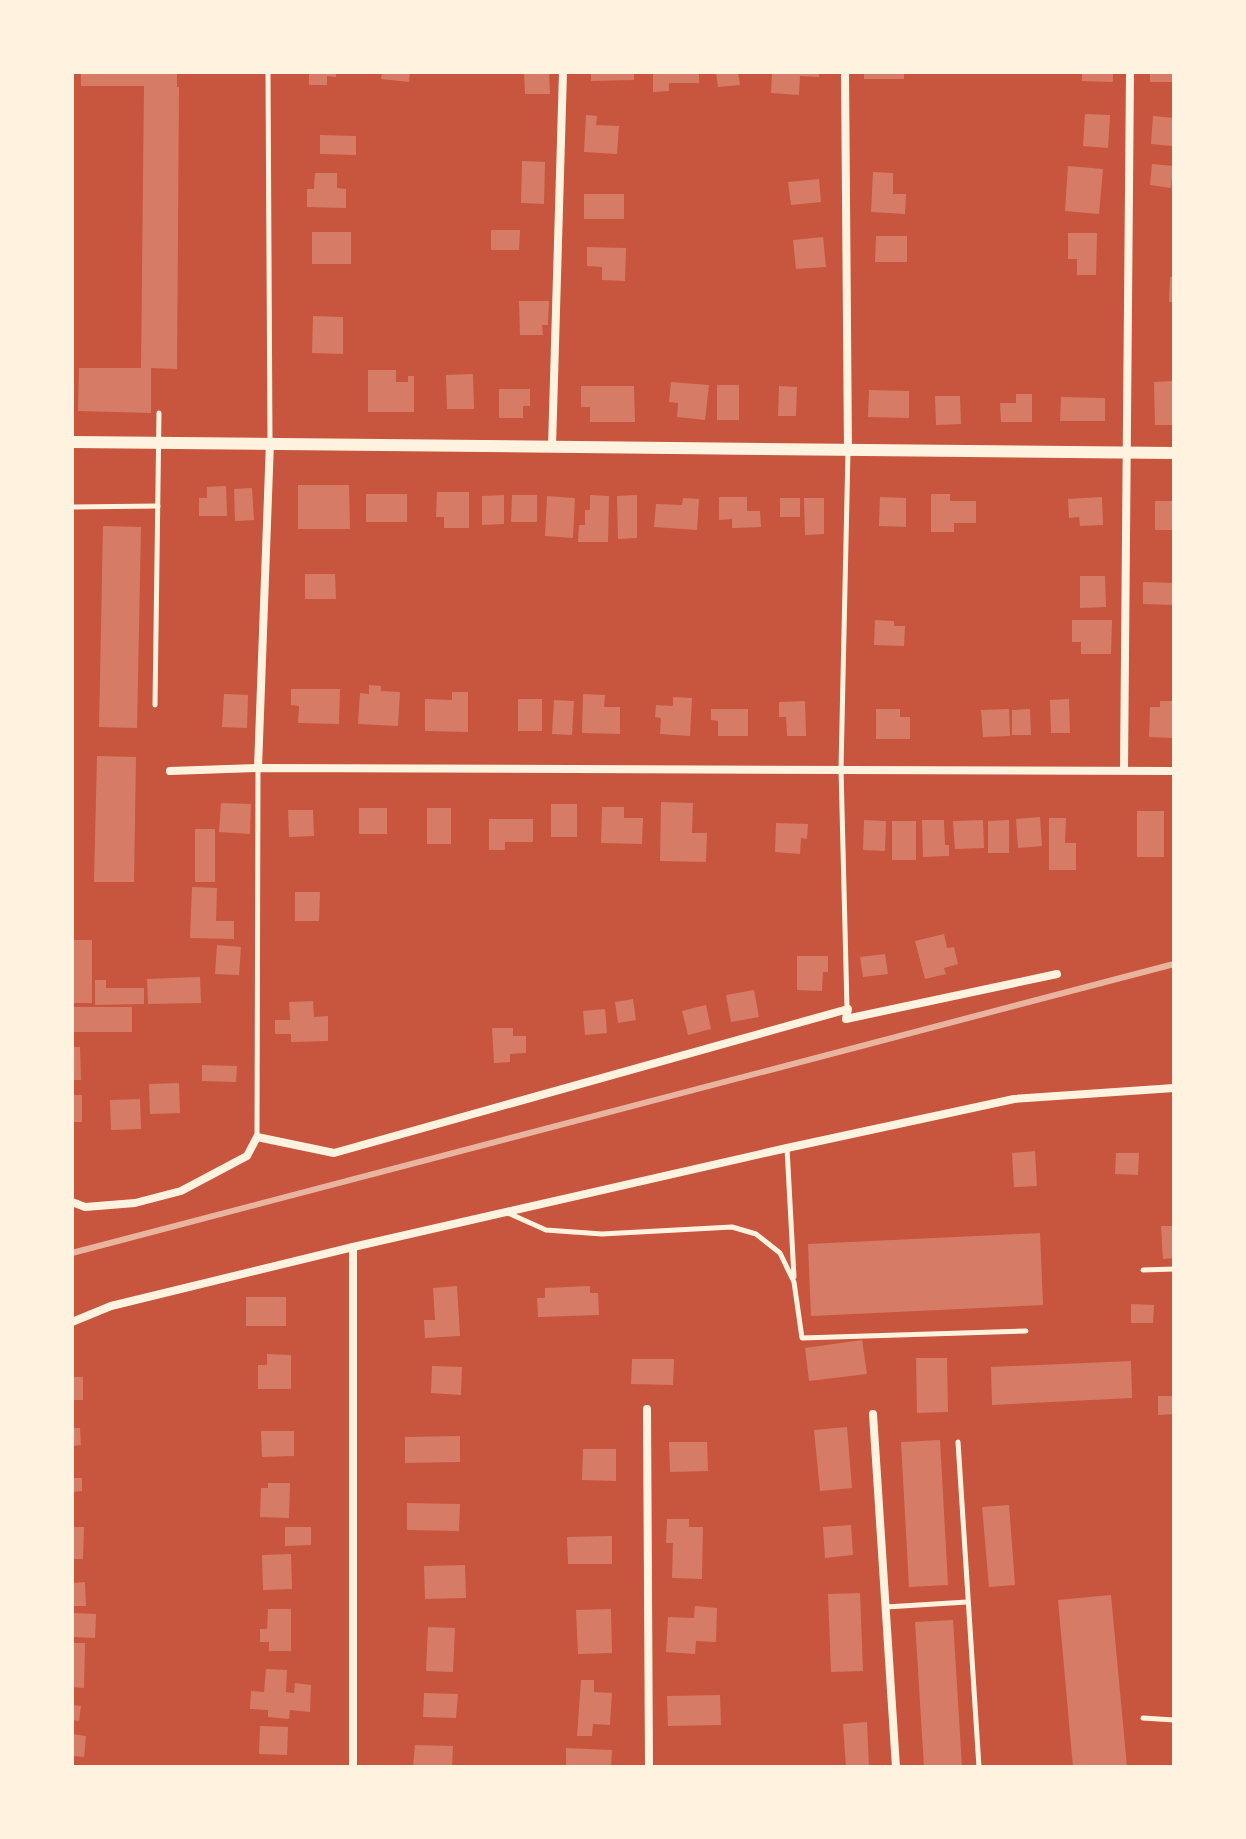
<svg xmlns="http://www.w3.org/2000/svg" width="1246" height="1839" viewBox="0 0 1246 1839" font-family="'DejaVu Sans',sans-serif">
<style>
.building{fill:#d67c66}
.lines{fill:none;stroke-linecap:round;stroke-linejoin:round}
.service{stroke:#fff3e0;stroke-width:5}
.minor{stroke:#fff3e0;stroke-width:8}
.tertiary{stroke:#fff3e0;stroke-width:12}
.rail{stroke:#e9b49f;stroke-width:6}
</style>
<rect width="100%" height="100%" fill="#c8553d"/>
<!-- building -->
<g class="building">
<path d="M81,72H177V87H179L177,369L151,368V413L78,411L79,368H141L144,86H81Z"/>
<path d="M309,72H336V77L327,76V85H309Z"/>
<path d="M382,72H410L409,82L381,79Z"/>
<path d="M524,72H549L550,94H525Z"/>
<path d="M591,72H634V80L591,81Z"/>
<path d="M653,72H699V83H669V91L653,92Z"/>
<path d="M716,72H738L740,85L718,87Z"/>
<path d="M772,72H819V77L800,76L799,95L771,93Z"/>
<rect x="864" y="72" width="40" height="7"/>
<path d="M1082,72H1113V82L1082,81Z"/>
<rect x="1150" y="72" width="24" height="10"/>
<path d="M1085,114L1110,115L1108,148L1083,146Z"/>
<path d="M586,115L597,116L596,125L619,126L617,154L584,152Z"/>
<path d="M1153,116L1174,118L1172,146L1151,144Z"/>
<path d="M320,135L356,136V155L320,154Z"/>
<path d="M522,161L545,162L544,204L521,203Z"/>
<path d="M1152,164L1173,166L1171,188L1150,185Z"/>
<path d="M1068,166L1103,169L1099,214L1065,211Z"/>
<path d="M873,172L893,173V194H906L905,214L871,212Z"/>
<path d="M315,173H337V188L346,189V208L307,207V189H314Z"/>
<path d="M819,179L821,202L791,205L788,182Z"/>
<rect x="584" y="194" width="40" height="25"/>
<path d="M491,230H520L519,250H491Z"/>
<rect x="312" y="232" width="39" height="32"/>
<path d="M1068,233H1097L1096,275H1077V259H1068Z"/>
<path d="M876,236H907V262H875Z"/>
<path d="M823,237L826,267L796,269L793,240Z"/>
<path d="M587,247L626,248L625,281L602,280V267L587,266Z"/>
<path d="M1170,277H1174V302H1169Z"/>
<path d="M519,301H549L548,325H542L543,335H520Z"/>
<path d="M313,316L343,317V354L312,353Z"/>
<path d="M368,370H396V382H408V376H414V412H368Z"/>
<path d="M473,374L474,409H447L446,375Z"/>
<path d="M1174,381V425H1155L1154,382Z"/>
<path d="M671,382L709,385L705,420L677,417L678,403L669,402Z"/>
<rect x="717" y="385" width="22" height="35"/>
<path d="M581,386H634L635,422H590V407H581Z"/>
<path d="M779,386L797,387L796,416H778Z"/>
<path d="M499,389H530V406H523V418H499Z"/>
<path d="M869,390L909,391V418L868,417Z"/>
<path d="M1016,394H1032V422H1001L1000,403H1016Z"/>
<path d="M935,396H960L961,424L936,425Z"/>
<path d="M1061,397L1105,398V421H1060Z"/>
<path d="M298,485H349L350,529H298Z"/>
<path d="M226,486L227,516H199V498H207V487Z"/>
<path d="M252,488L254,520L235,521L234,489Z"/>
<path d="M437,492H469V528H444V517H436Z"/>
<rect x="366" y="494" width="41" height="28"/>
<path d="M931,494H950V501H976V523H954V532H931Z"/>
<path d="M504,495V524L482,525V496Z"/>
<path d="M512,495H537V522H511Z"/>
<path d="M590,495L609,496L608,542H578L579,525H585V510H590Z"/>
<path d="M637,495V538L618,539L617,496Z"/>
<path d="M547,496L575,498L573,538L545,536Z"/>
<path d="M719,497H747V511H760L761,527L732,528V519L719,520Z"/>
<path d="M880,497L906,498V527L879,526Z"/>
<path d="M1102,497L1103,525L1080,526L1079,517L1069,518L1068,499Z"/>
<path d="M683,498L699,499L697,530L654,527L656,504L682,505Z"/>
<rect x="780" y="498" width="20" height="19"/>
<path d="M804,498H824V534L805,535Z"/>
<rect x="1155" y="501" width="19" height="29"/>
<path d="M103,526L141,527L137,728L99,727Z"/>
<path d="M305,574H335L336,599H305Z"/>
<path d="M1080,576H1105L1106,607L1080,608Z"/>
<path d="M1143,582L1174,583V605L1143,604Z"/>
<path d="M875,620L894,621V626H905L904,646L874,645Z"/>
<path d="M1072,620H1112L1111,654H1081V642H1072Z"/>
<path d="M369,685L381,686V691L400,692L398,726L358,724L360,693L369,694Z"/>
<path d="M291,689H340L339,724L298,723L299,706L291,705Z"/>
<path d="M452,692H468V732L425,731V699L452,700Z"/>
<path d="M224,694L248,695L247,728L222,727Z"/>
<path d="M583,694L605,695L604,707H620V734L582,733Z"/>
<path d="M673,697L692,698L690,736L660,734L661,718L655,717L656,705L673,706Z"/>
<rect x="518" y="699" width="24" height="32"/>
<path d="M1069,699L1070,733H1051L1050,700Z"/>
<path d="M554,700L574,701L572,735L552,734Z"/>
<path d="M805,701L806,736H787L786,717H779V702Z"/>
<path d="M1160,701H1174V738L1149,737L1150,707H1160Z"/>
<path d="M711,709H748V736H718V721L711,720Z"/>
<path d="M876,709H900V717H910V739H876Z"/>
<path d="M1009,709L1010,736L983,737L981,710Z"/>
<path d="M1030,709L1031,735H1012V710Z"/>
<path d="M97,756L136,757L134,882H94Z"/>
<path d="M661,802L693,803L692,833H707L706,862L660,861Z"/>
<path d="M221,803L251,804L250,834L219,832Z"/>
<rect x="551" y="804" width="26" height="33"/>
<path d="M602,807H624V818H643L642,844L601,843Z"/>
<rect x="359" y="808" width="28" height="26"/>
<rect x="427" y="808" width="24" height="36"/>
<path d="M288,810H313L314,836L289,837Z"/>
<rect x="1137" y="811" width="27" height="46"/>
<path d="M1040,817L1042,846L1018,848L1016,819Z"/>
<path d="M1049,818H1066L1065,843H1076V870H1049Z"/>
<path d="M489,819H533V842H505V850H489Z"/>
<path d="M864,820L886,821L885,851L863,850Z"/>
<path d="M922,820H944L945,845H949V856L923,857Z"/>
<path d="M983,820L984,848L955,849L953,821Z"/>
<path d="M1009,820V853H988V821Z"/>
<rect x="892" y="821" width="24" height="39"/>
<path d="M776,823L808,824L807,839L801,838L800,854L775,852Z"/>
<rect x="195" y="829" width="20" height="53"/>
<path d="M192,887L217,888L216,921H234V939L190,938Z"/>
<path d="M295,892H320L319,921H295Z"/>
<path d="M944,934L947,948L954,947L958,964L944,968L946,974L925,979L915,941Z"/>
<rect x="72" y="940" width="20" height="63"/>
<path d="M217,945L241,947L239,975L215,974Z"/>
<path d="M885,954L888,974L863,977L860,957Z"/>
<path d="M797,956H828V972H823L822,991L797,990Z"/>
<path d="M200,977L201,1003L148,1004L147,979Z"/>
<path d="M95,980H106V988H144V1004L95,1005Z"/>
<path d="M754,990L759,1017L731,1022L726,995Z"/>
<path d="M633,999L636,1020L618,1023L615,1002Z"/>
<path d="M313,1001L314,1017L328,1016V1041L291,1042V1034H275V1020H290L289,1002Z"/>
<path d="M706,1005L711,1029L688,1035L682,1011Z"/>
<rect x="72" y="1007" width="60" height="25"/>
<path d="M605,1009L607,1033L585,1035L583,1011Z"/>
<path d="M492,1028H513V1036H526V1053L510,1054V1062L494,1063Z"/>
<path d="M72,1047H80L81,1080H72Z"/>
<path d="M202,1065L237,1066L236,1082L202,1081Z"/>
<path d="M179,1083L180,1113L150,1114L149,1084Z"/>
<rect x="72" y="1095" width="10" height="27"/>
<path d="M140,1099L141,1129L111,1130L110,1100Z"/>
<path d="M1035,1151L1037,1186L1014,1187L1012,1153Z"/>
<path d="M1116,1153H1139L1138,1175L1115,1174Z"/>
<path d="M1161,1226H1174V1258L1163,1259Z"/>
<path d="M1040,1233L1043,1305L811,1316L808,1244Z"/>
<path d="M457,1286L460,1336L425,1338L424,1320H435L433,1288Z"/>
<path d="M590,1286V1293H598L599,1315L538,1317L537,1298H545V1288Z"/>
<rect x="246" y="1297" width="40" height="29"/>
<path d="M1131,1304L1154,1305L1153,1323H1131Z"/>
<path d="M862,1340L867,1374L809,1381L805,1348Z"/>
<path d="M267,1354L291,1355V1389H258V1365H267Z"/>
<path d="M916,1358H947L948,1412L917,1413Z"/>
<path d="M632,1359H674L673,1385L631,1384Z"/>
<path d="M1131,1361L1132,1398L992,1405L991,1367Z"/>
<path d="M432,1366L462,1367L461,1395L431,1393Z"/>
<rect x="72" y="1377" width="11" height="23"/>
<path d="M1158,1396H1174V1414L1158,1415Z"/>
<path d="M847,1427L852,1488L820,1491L814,1430Z"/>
<path d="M72,1428H80L81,1445L72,1446Z"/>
<path d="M261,1431H294V1456L262,1457Z"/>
<path d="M460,1436V1462L405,1463V1437Z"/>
<path d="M940,1440L948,1585L909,1587L901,1442Z"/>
<path d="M669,1442H707L708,1471L670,1472Z"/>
<path d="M583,1449H616V1481L582,1480Z"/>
<path d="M72,1478H82V1491L72,1492Z"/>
<path d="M268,1483H290L289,1518L260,1517L261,1488H268Z"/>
<path d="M407,1503L460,1504L459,1531L407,1530Z"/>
<path d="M1009,1505L1015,1585L989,1587L982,1507Z"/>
<path d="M667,1519H689V1527H703L702,1579L672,1578L673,1543H666Z"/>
<path d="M851,1525L853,1555L825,1558L823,1527Z"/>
<path d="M72,1527H84L83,1559H72Z"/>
<path d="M285,1527H311V1545L285,1546Z"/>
<path d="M612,1536V1564H568L567,1537Z"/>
<path d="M291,1554L292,1589L263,1590L262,1555Z"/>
<path d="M465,1565L466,1598L425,1599L424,1566Z"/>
<path d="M85,1582L86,1606H72V1583Z"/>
<path d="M860,1593L863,1671L831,1672L828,1594Z"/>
<path d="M1111,1595L1127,1767H1073L1058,1600Z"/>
<path d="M695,1606L717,1608L716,1642L696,1641L695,1654L666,1652L668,1617L694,1618Z"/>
<path d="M268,1609H291V1651H269V1642H260V1629H267Z"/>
<path d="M611,1609L612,1653L578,1654L576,1610Z"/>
<path d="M72,1613L96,1614L95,1638L72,1637Z"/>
<path d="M953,1620L962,1767H924L915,1622Z"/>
<path d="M428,1627L455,1628L453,1672L426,1671Z"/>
<path d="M72,1643H85L84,1688L72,1687Z"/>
<path d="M266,1669L287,1670L286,1692L294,1693L295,1683L311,1685L310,1712L290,1710L289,1719L268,1717V1710L250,1709L251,1691L264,1692Z"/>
<path d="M581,1680H594V1692L612,1693L610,1725L593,1724L592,1736H577Z"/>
<path d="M424,1693L458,1694L456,1718L423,1717Z"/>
<path d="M720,1695L721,1725L668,1726L667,1696Z"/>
<path d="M72,1705L81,1706L79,1721L72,1720Z"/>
<path d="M867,1722L869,1767H846L843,1724Z"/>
<path d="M260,1726L288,1727L287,1755L259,1754Z"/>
<path d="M72,1734L86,1736L84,1757L72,1756Z"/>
<path d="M415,1745L453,1746L452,1767H413Z"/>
<path d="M566,1748L612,1750L611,1767H566Z"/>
</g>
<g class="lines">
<!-- service -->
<g class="service">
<path d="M268,72L270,441"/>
<path d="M72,507L158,506"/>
<path d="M155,705L159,413"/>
<path d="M847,1008L841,769L848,451"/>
<path d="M257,1136L258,768"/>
<path d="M787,1148L794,1277"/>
<path d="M508,1213L546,1230L602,1234L732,1227L756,1234L780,1253L794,1282L802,1338L1026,1331"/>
<path d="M1143,1270L1174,1269"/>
<path d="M958,1442L979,1767"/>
<path d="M886,1607L967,1602"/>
<path d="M1143,1718L1174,1720"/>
</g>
<!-- minor -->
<g class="minor">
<path d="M845,72L848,451"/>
<path d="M552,447L563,72"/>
<path d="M258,768L270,442"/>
<path d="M1124,770L1130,72"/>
<path d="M170,771L258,768L1174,771"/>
<path d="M72,1202L85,1207L135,1203L181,1191L247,1156L257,1137L334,1153L848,1009L846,1019L1057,974"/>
<path d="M353,1247V1767"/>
<path d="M72,1322L111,1306L353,1247L787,1148L1014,1099L1174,1088"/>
<path d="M647,1409L649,1767"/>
<path d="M873,1414L896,1767"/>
</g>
<!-- tertiary -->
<path class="tertiary" d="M72,442L1174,453"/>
<!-- rail -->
<path class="rail" d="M72,1253L1174,964"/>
</g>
<!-- border -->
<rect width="1246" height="1839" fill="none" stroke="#fff3e0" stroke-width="148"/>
</svg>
